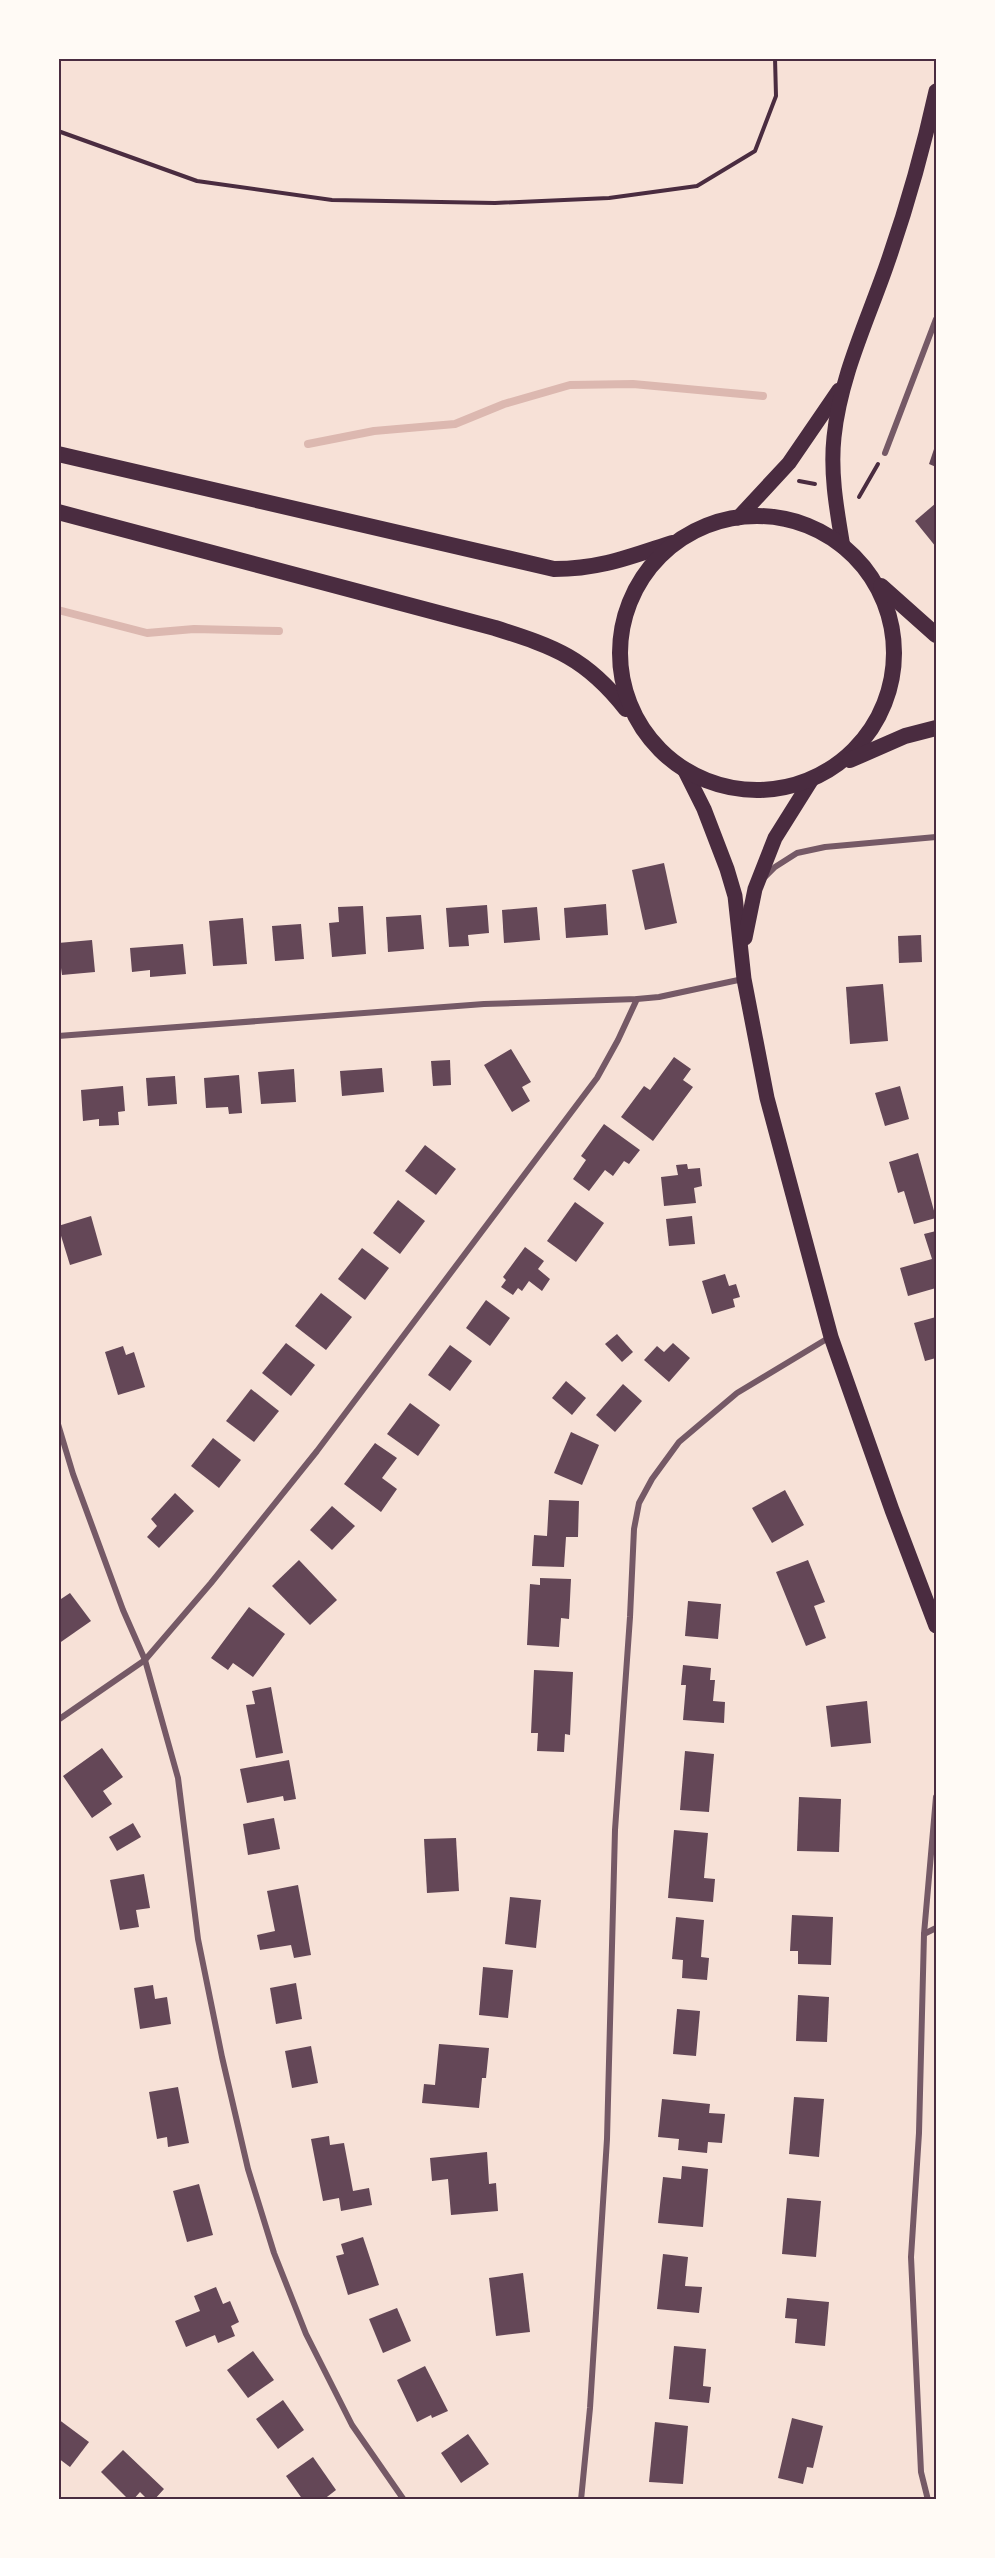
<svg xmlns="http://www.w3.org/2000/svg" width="995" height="2558" viewBox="0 0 995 2558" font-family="'Roboto Condensed',sans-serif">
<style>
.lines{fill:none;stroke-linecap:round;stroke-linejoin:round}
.stream{stroke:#dcb8b0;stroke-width:8}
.building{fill:#644757}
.path{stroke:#4a2c40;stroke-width:4}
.minor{stroke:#755966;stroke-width:6}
.primary{stroke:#4a2c40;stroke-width:15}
.trunk{stroke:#4a2c40;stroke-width:16}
.neatline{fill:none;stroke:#4a2c40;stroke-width:2}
</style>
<rect width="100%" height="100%" fill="#f7e1d7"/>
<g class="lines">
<!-- stream -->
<g class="stream">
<path d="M308,444L374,431L455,424L504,404L570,385L633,384L763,396"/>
<path d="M58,610L147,633L194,629L279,631"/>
</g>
</g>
<!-- building -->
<g class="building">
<path d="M936,443V467L929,464Z"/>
<path d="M936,503V547L915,521Z"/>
<path d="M664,863L677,923L645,930L632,870Z"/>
<path d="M606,904L608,935L566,938L564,908Z"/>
<path d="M487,905L489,933L468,935L469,946L449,947L446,908Z"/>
<path d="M363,906L366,954L332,957L329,923L339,922L338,907Z"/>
<path d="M537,907L540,940L504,943L502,910Z"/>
<path d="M421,915L424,949L388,952L386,917Z"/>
<path d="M243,918L247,964L213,966L209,921Z"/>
<path d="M301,924L304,959L275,961L272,926Z"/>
<path d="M921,935L922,962L899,963L898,936Z"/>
<path d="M92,940L95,972L62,975L61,968H58V943Z"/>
<path d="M183,944L186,974L150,977V970L132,972L130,948Z"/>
<path d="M883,984L888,1041L850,1044L846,987Z"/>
<path d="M511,1049L531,1082L522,1087L530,1101L512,1112L484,1065Z"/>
<path d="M674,1057L691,1069L683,1080L693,1087L653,1141L621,1117L644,1086L650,1090Z"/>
<path d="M450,1060L451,1085L433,1086L431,1061Z"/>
<path d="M382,1068L384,1092L342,1096L340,1071Z"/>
<path d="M294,1069L296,1102L261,1104L258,1072Z"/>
<path d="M239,1075L242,1113L229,1114L228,1107L206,1108L204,1078Z"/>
<path d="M175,1076L177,1104L148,1106L146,1078Z"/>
<path d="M123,1086L125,1111L118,1112L119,1125L99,1126V1119L83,1121L81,1090Z"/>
<path d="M900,1086L909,1119L885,1126L875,1093Z"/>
<path d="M604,1124L640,1150L629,1164L624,1161L613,1176L605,1170L589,1191L573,1179L586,1160L581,1156Z"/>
<path d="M425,1145L456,1169L436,1195L405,1171Z"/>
<path d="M918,1153L936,1218L914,1224L904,1191L898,1193L889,1162Z"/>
<path d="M687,1164L688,1169L700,1168L702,1186L694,1188L696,1203L664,1206L661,1177L678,1175L676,1165Z"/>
<path d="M398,1200L425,1221L400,1254L373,1233Z"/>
<path d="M575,1202L604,1223L576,1262L547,1241Z"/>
<path d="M91,1216L102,1255L70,1265L58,1226Z"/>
<path d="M692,1216L695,1244L669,1246L666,1219Z"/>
<path d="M936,1231V1288L908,1296L900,1268L932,1259L924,1234Z"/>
<path d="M525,1247L544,1261L538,1269L550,1279L542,1291L529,1281L522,1291L518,1288L513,1295L501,1287L506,1280L503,1277Z"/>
<path d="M362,1248L389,1268L365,1300L338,1279Z"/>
<path d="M725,1274L729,1286L736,1284L740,1297L733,1299L735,1307L712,1314L702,1281Z"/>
<path d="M321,1293L352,1317L326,1350L295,1326Z"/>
<path d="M486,1300L510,1318L490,1346L466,1328Z"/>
<path d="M936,1317V1358L925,1361L914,1323Z"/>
<path d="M617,1334L633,1352L622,1362L605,1344Z"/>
<path d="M286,1343L315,1365L291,1396L262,1373Z"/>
<path d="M673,1343L690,1358L669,1382L644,1360L657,1346L664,1352Z"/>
<path d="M450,1345L472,1361L450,1391L428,1375Z"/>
<path d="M123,1346L126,1355L134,1352L145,1387L118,1395L105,1352Z"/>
<path d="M566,1381L586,1398L572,1415L552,1398Z"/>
<path d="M623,1384L642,1401L615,1432L596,1415Z"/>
<path d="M251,1389L279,1411L254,1442L226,1421Z"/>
<path d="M410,1403L440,1425L418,1456L387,1434Z"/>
<path d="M571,1432L599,1445L582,1485L554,1473Z"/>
<path d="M213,1438L241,1460L219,1488L191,1466Z"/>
<path d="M375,1443L397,1458L382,1478L397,1489L381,1512L344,1484Z"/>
<path d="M785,1490L804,1525L772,1543L752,1508Z"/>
<path d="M175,1493L194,1511L159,1548L147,1537L157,1526L151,1519Z"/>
<path d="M549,1500L579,1501L578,1537H566L564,1567L532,1566L534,1535L547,1536Z"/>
<path d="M332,1506L355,1526L332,1550L310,1530Z"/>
<path d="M299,1560L337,1600L310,1625L272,1586Z"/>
<path d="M808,1560L825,1602L814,1606L826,1638L806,1646L776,1572Z"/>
<path d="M540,1578L571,1579L569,1619L561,1618L559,1647L527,1645L530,1584L540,1585Z"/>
<path d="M70,1593L91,1621L58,1644V1601Z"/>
<path d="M688,1601L721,1604L718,1639L685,1636Z"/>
<path d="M249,1607L285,1634L253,1677L233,1663L228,1670L211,1658Z"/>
<path d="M683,1665L711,1668L710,1680H715L713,1701L725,1702L724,1723L683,1720L686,1685H681Z"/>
<path d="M534,1670L573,1672L570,1735L565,1734L564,1752L537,1751L538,1733H531Z"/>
<path d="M271,1687L283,1753L256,1758L246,1705L255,1704L252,1691Z"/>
<path d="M867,1701L871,1743L831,1747L826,1706Z"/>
<path d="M102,1748L123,1777L103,1791L112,1804L92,1818L63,1776Z"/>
<path d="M685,1751L714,1754L709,1812L680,1810Z"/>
<path d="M289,1760L296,1799L284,1801L283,1796L247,1803L240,1769Z"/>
<path d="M799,1797L841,1799L839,1852L797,1851Z"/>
<path d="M274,1818L280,1849L248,1855L243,1824Z"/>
<path d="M133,1823L141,1837L117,1851L109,1837Z"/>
<path d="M674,1830L708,1833L704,1878L715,1879L713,1902L668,1898Z"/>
<path d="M456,1838L459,1891L427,1893L424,1839Z"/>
<path d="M144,1874L150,1908L136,1910L139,1927L120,1930L110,1880Z"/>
<path d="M298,1885L311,1955L294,1958L291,1945L260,1950L257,1935L275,1931L267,1891Z"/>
<path d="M510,1897L541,1900L536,1948L505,1944Z"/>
<path d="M792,1915L833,1917L831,1965L798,1964V1951H790Z"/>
<path d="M676,1917L704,1920L701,1957L709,1958L707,1980L682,1978L683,1960L672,1959Z"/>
<path d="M483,1967L513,1970L508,2018L479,2015Z"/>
<path d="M296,1983L302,2019L276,2024L270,1988Z"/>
<path d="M153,1985L155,1999L167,1997L171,2024L140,2029L134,1988Z"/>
<path d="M798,1995L829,1997L827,2042L796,2041Z"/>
<path d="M677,2009L700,2011L696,2056L673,2054Z"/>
<path d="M439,2044L489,2048L486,2078H482L479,2108L422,2103L424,2084L435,2085Z"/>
<path d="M311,2046L318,2083L292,2088L285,2051Z"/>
<path d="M178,2087L189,2143L168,2147L167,2137L157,2139L149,2092Z"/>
<path d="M794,2097L824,2099L819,2157L789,2154Z"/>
<path d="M662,2099L710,2104L709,2113L725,2114L722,2143L708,2142L707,2153L678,2150L679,2139L658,2137Z"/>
<path d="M329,2136L330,2145L344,2143L353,2191L369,2188L372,2205L341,2211L339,2198L323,2201L311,2139Z"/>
<path d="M487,2152L489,2184L496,2183L498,2211L451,2215L448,2179L432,2181L430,2158Z"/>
<path d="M682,2166L708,2169L703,2227L658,2223L663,2177L681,2179Z"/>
<path d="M199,2184L213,2235L187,2242L173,2191Z"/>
<path d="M787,2198L821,2201L816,2257L782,2254Z"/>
<path d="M363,2237L379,2285L348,2295L336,2256L344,2254L341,2244Z"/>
<path d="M663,2254L688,2257L685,2286L702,2287L699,2313L657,2309Z"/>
<path d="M523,2273L530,2332L496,2336L489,2278Z"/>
<path d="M216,2287L223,2304L230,2301L239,2322L231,2326L235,2336L218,2343L215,2335L186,2347L175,2321L200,2311L194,2296Z"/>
<path d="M787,2298L829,2302L825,2346L795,2343L797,2319L785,2318Z"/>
<path d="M397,2308L411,2341L383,2353L369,2319Z"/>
<path d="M674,2346L706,2349L703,2386L711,2387L709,2403L669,2399Z"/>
<path d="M253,2351L274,2380L248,2398L227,2370Z"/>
<path d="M425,2366L448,2411L432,2418L431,2415L417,2422L397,2380Z"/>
<path d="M283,2400L304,2430L278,2449L256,2419Z"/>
<path d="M792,2418L823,2426L813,2468L807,2467L803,2484L778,2478Z"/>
<path d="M58,2419L89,2442L70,2467L58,2458Z"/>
<path d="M655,2422L688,2426L683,2484L649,2482Z"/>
<path d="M468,2434L489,2464L461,2483L441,2453Z"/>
<path d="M123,2450L164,2489L154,2500H148L140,2492L133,2500H129L101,2472Z"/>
<path d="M313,2457L336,2490L323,2500H303L286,2476Z"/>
</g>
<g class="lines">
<!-- path -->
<g class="path">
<path d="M58,131L197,181L332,200L495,203L609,198L697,186L755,151L776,96L775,58"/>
<path d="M799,481L815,484"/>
<path d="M859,497L878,464"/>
</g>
<!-- minor -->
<g class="minor">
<path d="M885,453L936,319"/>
<path d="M765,877L775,867L797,853L825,847L936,837"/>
<path d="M58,1036L484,1004L637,999L659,997L743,979"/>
<path d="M58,1424L73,1474L123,1610L145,1660L178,1778L198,1939L222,2057L248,2169L274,2253L306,2334L352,2425L404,2500"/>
<path d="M58,1720L145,1660L211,1583L317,1451L597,1078L618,1040L637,999"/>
<path d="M924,1934L936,1797"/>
<path d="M581,2500L590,2408L607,2139L615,1830L630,1617L634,1529L639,1503L652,1479L679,1442L737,1393L830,1337"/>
<path d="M928,2500L921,2472L911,2257L919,2133L924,1934L936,1928"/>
</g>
<!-- primary -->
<g class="primary">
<path d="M738,518L789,463L839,390"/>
<path d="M843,547C837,511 830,474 834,437C840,378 866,324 886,267C906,210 923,150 936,91"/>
<path d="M684,769L704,809L727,869L735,896L744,979L767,1098L831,1337L892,1510L936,1626"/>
<path d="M745,938L755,889L775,838L812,779"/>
</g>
<!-- trunk -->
<g class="trunk">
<path d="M58,454L554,569C600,569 629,557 672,543"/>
<path d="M58,512L495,628C555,647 586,658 626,709"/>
<circle cx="757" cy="653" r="137"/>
<path d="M881,586L936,635"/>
<path d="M850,760L905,736L936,728"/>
</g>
</g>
<!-- border -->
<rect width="995" height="2558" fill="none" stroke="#fffaf5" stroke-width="120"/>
<rect x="60" y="60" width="875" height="2438" class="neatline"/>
</svg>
